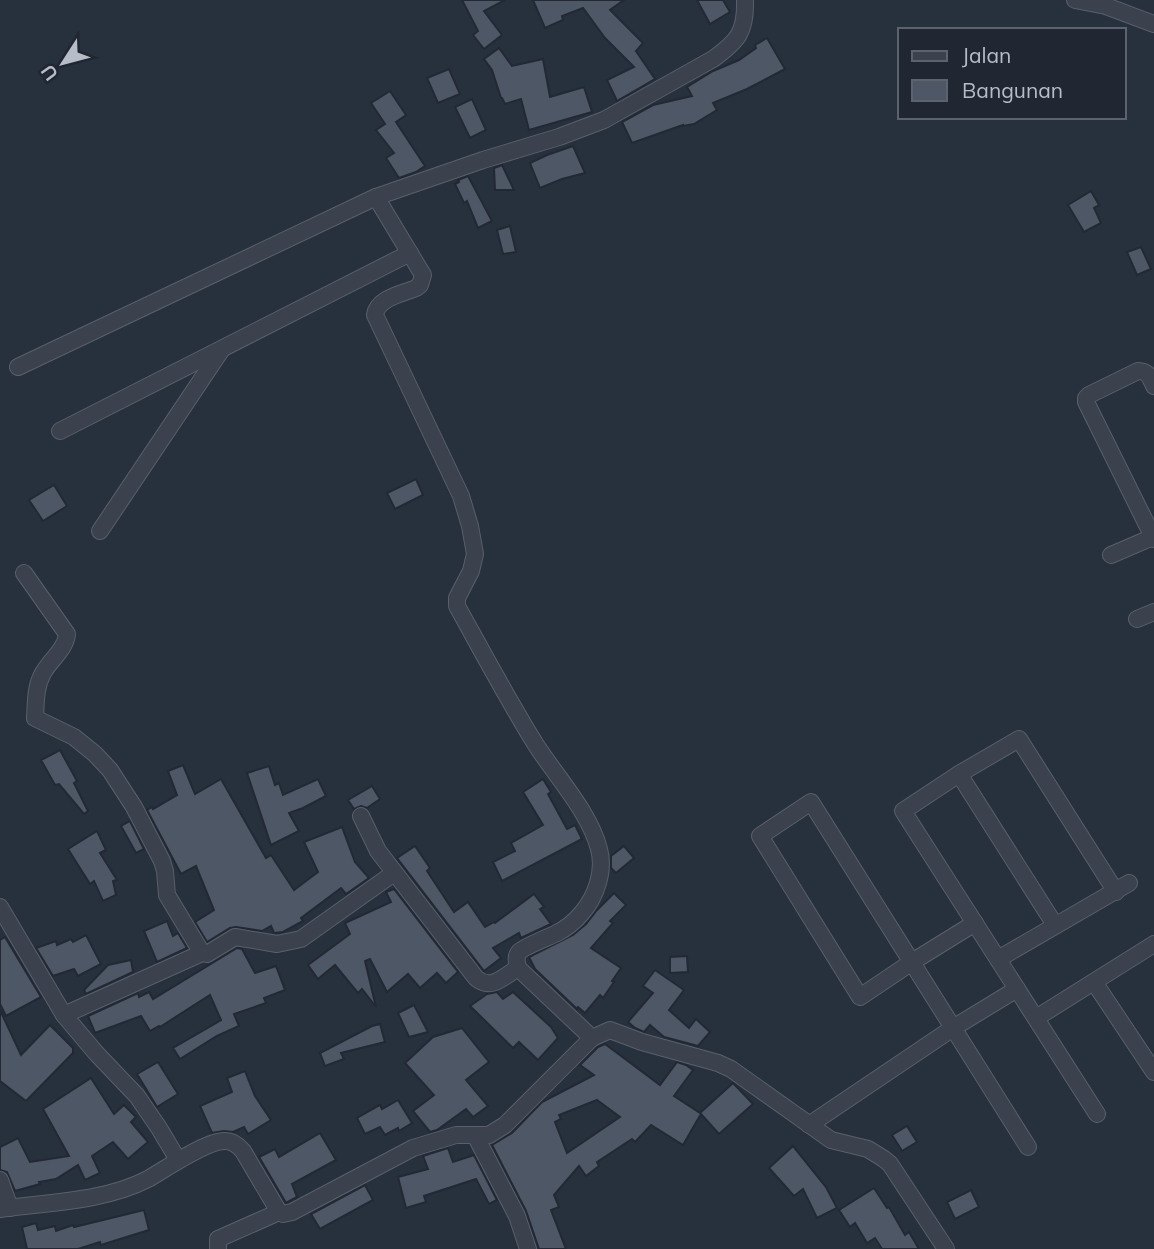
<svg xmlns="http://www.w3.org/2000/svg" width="1154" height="1249" viewBox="0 0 1154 1249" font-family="Mulish,sans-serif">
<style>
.building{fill:#4e5765;stroke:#222934;stroke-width:2;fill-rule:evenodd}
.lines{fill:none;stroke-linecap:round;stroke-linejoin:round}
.street-casing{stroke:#59606b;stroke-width:18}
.street{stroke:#3b424d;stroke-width:16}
</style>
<rect width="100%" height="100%" fill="#27303d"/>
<!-- building -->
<g class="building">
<path d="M462,0H505L484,11L502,35L484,49L473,35L478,31Z"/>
<path d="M533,0H624L610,10L643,43L636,51L655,79L617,101L607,80L634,67L605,38L583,8L562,16L563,20L545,28Z"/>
<path d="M697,0H723L730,12L710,24Z"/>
<path d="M767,38L785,69L747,89L713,103L717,110L694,124L683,126V125L632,143L622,122L653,105L692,96L687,87L713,71L739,60L756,48L755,45Z"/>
<path d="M499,48L512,66L543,59L550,97L584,87L592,112L529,130L521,99L505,104L502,98H501L492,70L484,59Z"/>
<path d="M449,69L460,94L438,103L427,78Z"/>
<path d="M390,91L406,115L396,122L425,166L416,172L399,178L386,158L394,153L376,130L385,124L371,103Z"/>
<path d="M472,99L486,130L470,138L455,107Z"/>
<path d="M573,146L585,173L562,179L540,188L530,163L547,155Z"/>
<path d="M502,165L514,190H495L494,168Z"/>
<path d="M468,176L492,221L478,228L467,201L464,203L455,184L459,182L458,180Z"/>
<path d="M1091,191L1099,205L1094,208L1101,223L1084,232L1068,205Z"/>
<path d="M510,226L516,252L503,254L497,230Z"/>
<path d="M1141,247L1151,269L1137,275L1127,252Z"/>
<path d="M416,479L423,495L395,509L387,493Z"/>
<path d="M54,485L67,506L43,521L29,500Z"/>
<path d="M60,750L77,781L74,783L88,811L84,814L59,784L55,785L41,760Z"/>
<path d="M183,765L195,794L221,779L266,858L271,855L294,890L318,872L304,842L342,827L355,862L369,878L346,894L341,888L301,918L303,921L283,932L274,933L271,926L262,931L236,927L230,928L207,942L195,922L214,910L196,866L181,874L147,810L152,807L153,809L177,795L168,771Z"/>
<path d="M269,766L275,785L279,783L283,795L318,779L326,796L303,808L289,813L299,831L271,845L247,773Z"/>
<path d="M543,779L551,792L548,794L567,829L575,825L582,839L502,881L493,862L515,851L511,843L543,825L523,792Z"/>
<path d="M372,786L380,799L367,808L361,806L354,809L348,800Z"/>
<path d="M130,821L144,849L136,853L121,826Z"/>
<path d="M97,831L106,850L100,853L117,880L113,881L116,895L103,901L94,881L90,884L68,849Z"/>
<path d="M415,846L430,868L427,871L454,912L468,902L485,927L494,922L495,923L534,894L544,907L540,909L551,924L521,938L519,933L493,948L501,958L484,971L397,858Z"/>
<path d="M624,846L634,858L616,873L611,868V856Z"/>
<path d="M394,889L458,972L446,983L437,973L420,988L408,974L387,992L370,959L365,961L376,1007L362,989L358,993L335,965L318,979L308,965L350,934L345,923L391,902L386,892Z"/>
<path d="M614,893L626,905L610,921L613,923L591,948L621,968L612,981L614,982L603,998L600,995L585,1013L578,1007L577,1009L535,969L529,957L573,935L586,924L597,910Z"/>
<path d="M167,921L173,936L178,933L187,948L157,962L144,931Z"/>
<path d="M86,935L101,964L78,976L74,969L53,976L36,948L56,941L57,945L71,939L73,942Z"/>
<path d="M5,937L41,997L6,1016L0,1004V940Z"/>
<path d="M237,948L242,949L255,973L276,966L285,990L264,998L266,1003L234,1014L239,1026L217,1036L180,1059L173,1048L221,1020L210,995L160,1027L159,1026L150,1031L141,1016L95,1033L88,1016L138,993L139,997L149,992L153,999Z"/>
<path d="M687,956L688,972L670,973V957Z"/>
<path d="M131,960L133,972L86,994L84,990L108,965Z"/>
<path d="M655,970L684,990L669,1010L689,1028L696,1019L710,1032L698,1046L664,1037L650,1025L644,1032L635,1028L628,1022L653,993L643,986Z"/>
<path d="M497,992L503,999L513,992L551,1027L558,1038L538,1060L519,1042L513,1048L470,1006L487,994Z"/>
<path d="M414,1005L428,1032L409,1037L398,1013Z"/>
<path d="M0,1010L21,1055L50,1025L73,1048V1053L26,1101L0,1081Z"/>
<path d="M380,1024L385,1042L341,1053L344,1059L325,1066L320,1053L372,1026Z"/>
<path d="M462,1028L489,1062L466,1080L488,1106L473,1117L466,1109L437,1130L430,1132L413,1111L434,1095L405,1063L433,1037Z"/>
<path d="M605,1044L660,1085L677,1062L686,1065L693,1070L674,1096L700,1113L733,1083L753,1104L719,1134L701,1114L683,1145L651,1125L635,1142L632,1139L597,1162L599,1166L586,1176L579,1166L554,1195L559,1207L551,1210L566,1249H539L526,1211L492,1145L512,1133L542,1102L594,1075L580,1065L598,1047ZM597,1100L620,1117L567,1153L555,1122L561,1119L559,1115Z"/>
<path d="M158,1062L178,1094L157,1107L137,1074Z"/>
<path d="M245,1071L255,1096L271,1120L248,1134L244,1127L233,1132L224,1131L212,1133L200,1106L232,1092L227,1078Z"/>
<path d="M91,1078L114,1114L124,1105L136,1117L131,1122L148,1142L128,1159L113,1142L92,1156L100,1173L85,1180L78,1165L56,1179L39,1182L40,1184L15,1191L7,1172L0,1170V1147L18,1138L30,1162L69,1156L43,1109Z"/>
<path d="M398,1100L412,1123L399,1131L398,1128L385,1135L380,1127L365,1134L357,1118L380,1105L382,1109Z"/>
<path d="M907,1126L917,1142L902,1151L892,1135Z"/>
<path d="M320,1133L336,1160L292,1184L297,1197L286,1203L259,1157L275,1149L279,1157Z"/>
<path d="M793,1146L826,1187L837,1208L817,1218L803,1189L794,1196L769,1168Z"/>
<path d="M448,1148L453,1162L474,1155L497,1200L489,1204L476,1179L424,1196L426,1202L406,1208L398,1177L428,1169L423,1156Z"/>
<path d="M365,1185L373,1200L320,1229L311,1214Z"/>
<path d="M874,1188L887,1208L889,1207L905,1235L909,1232L919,1249H882L875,1238L867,1243L855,1223L850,1227L839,1210Z"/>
<path d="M971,1190L979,1207L955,1219L947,1202Z"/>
<path d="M144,1210L149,1230L101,1245L100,1242L78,1249H27L22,1227L36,1223L38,1230L55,1226L56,1231L73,1225L74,1227Z"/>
</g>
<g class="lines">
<defs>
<g id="street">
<path d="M1075,0L1106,6L1154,24"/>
<path d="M376,197L423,275L420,285L416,288C402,294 377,298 375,315L461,496L470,526L475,554L471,571L457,598V606C483,653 508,700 536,745C556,776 590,813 599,849C605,871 596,897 581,914C575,921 565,929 557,933C549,937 523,947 519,952C515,957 517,963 518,968L592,1038"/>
<path d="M18,367L376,197L483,160L559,137L604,120L713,59C738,41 746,32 745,0"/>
<path d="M1154,386C1150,377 1148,371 1138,371L1089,395L1086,398V402L1154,539"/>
<path d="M60,431L410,253"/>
<path d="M100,531L222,349"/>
<path d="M1111,555L1153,537"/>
<path d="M24,573L67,634C66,649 50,660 43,673C35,687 36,703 35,718L74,737L95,754L110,770L134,807L162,861L165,871L167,895L202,953L207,954L235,937L277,944L301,939L394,873"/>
<path d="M1137,619L1154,612"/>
<path d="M959,774L1055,925"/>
<path d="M361,816L378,851L476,978C491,991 503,977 518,968"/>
<path d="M0,907L64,1015L96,1053L137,1096L159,1128L178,1160"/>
<path d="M975,923L912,962L860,997L760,836L811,802C884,917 956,1032 1028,1147"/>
<path d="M998,959L1129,883"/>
<path d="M1094,982L1154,1072"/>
<path d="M64,1015L202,953"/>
<path d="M1036,1018L1154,944"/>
<path d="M1097,1114L903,811L959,774L1019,739L1116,892"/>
<path d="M809,1125L953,1028L1017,989"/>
<path d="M475,1135L517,1216L528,1249"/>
<path d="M0,1180L10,1208"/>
<path d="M0,1209C48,1202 103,1202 148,1179C164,1170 207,1140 225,1141C232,1141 238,1145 243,1151L279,1212"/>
<path d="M218,1249V1239L279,1212L283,1214L292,1212L413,1148L456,1135H489L505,1125L592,1038L610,1030L642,1042L718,1063L731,1069L831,1140L868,1149L884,1159L890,1164L946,1249"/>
</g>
</defs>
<!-- street casing -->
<use href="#street" class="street-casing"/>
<!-- street -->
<use href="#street" class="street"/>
</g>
<!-- legend -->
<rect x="898" y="28" width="228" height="91" fill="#202732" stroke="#5c636e" stroke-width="2"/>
<rect x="912" y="51" width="35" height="10" fill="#3b424d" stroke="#5c636e" stroke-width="2"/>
<text x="962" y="63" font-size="21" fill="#b7bdc8">Jalan</text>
<rect x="912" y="80" width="35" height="21" fill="#4e5765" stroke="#5c636e" stroke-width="2"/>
<text x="962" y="98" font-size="21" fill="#b7bdc8">Bangunan</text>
<!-- north arrow -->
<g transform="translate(63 63) rotate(234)" stroke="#202732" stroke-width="5" paint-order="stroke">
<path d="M0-5L12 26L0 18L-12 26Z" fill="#b7bdc8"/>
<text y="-10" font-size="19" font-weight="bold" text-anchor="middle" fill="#b7bdc8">U</text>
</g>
</svg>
